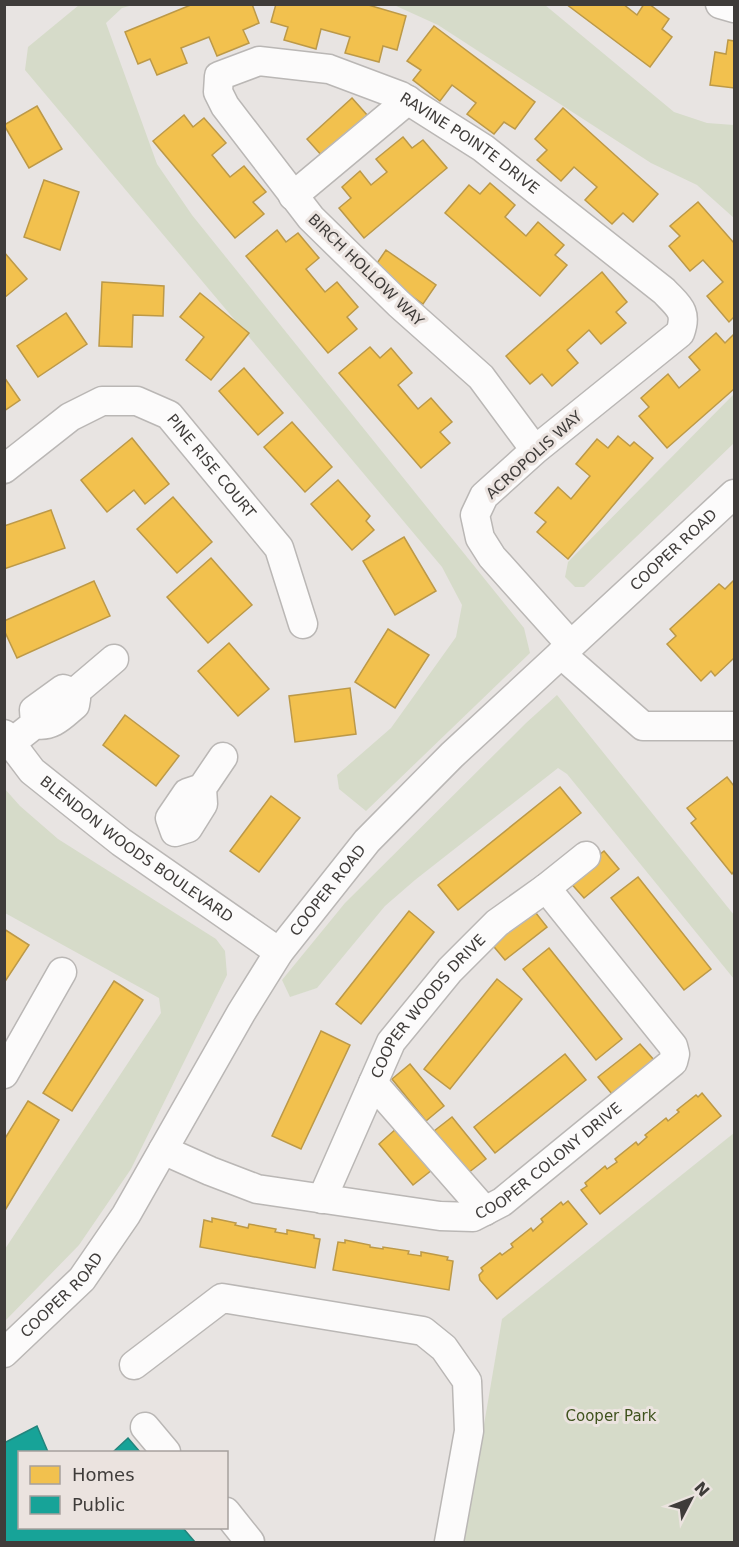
<svg xmlns="http://www.w3.org/2000/svg" width="739" height="1547" viewBox="0 0 739 1547" font-family="'DejaVu Sans',sans-serif">
<style>
.green{fill:#d6dbc9}
.homes{fill:#f2c14e;stroke:#bc9948;stroke-width:1.5}
.public{fill:#17a398;stroke:#23847c;stroke-width:1.5}
.lines{fill:none;stroke-linecap:round;stroke-linejoin:round}
.minor-casing{stroke:#bab7b5;stroke-width:31}
.minor{stroke:#fcfbfb;stroke-width:28}
.labels{text-anchor:middle;dominant-baseline:central;stroke-width:6;stroke-linejoin:round;paint-order:stroke}
.street-label{font-size:15px;fill:#3f3c3a;stroke:#ebe3df}
.park-label{font-size:15px;fill:#3f521d;stroke:#ebe3df}
</style>
<rect width="100%" height="100%" fill="#e8e4e2"/>
<!-- green -->
<g class="green">
<path d="M79,5H133L122,8L106,23L157,164L192,215L524,628L530,653L366,811L339,789L337,775L391,728L456,637L462,605L442,567L25,70L28,47Z"/>
<path d="M394,5H545L674,112L707,123L734,125V218L697,185L651,163L438,25Z"/>
<path d="M734,394V443L584,587H575L565,577L568,562Z"/>
<path d="M557,695L734,915V979L567,774L558,768L415,880L385,906L317,988L290,997L282,980L345,903L526,723Z"/>
<path d="M4,788L20,806L58,839L216,939L225,951L227,975L131,1169L79,1245L5,1321V1249L161,1013L159,998L5,913Z"/>
<path d="M734,1133V1542H464L502,1319Z"/>
</g>
<!-- homes -->
<g class="homes">
<path d="M193,4H252L259,23L243,30L249,43L217,56L209,37L181,48L187,63L157,75L150,59L138,64L125,32Z"/>
<path d="M276,4H365L406,16L397,50L383,46L379,62L345,53L350,37L321,29L316,49L284,40L288,27L271,22Z"/>
<path d="M566,4H623L637,15L644,4H649L669,19L662,29L672,37L650,67Z"/>
<path d="M434,26L535,102L515,129L504,122L494,134L467,114L476,103L452,85L440,101L413,80L421,70L407,61Z"/>
<path d="M728,40L734,41V88L710,85L715,52L726,54Z"/>
<path d="M352,98L368,116L323,157L307,139Z"/>
<path d="M37,106L62,149L29,168L4,125Z"/>
<path d="M563,108L658,194L633,222L623,213L612,224L585,200L597,187L574,167L561,181L537,160L547,150L535,139Z"/>
<path d="M184,115L193,127L204,118L226,143L212,155L230,177L244,166L266,192L253,202L264,214L235,238L153,141Z"/>
<path d="M403,137L412,148L423,140L447,168L364,238L339,208L351,198L342,187L360,171L371,185L387,172L376,159Z"/>
<path d="M44,180L79,192L60,250L24,237Z"/>
<path d="M490,183L515,205L505,217L526,236L538,222L564,245L555,255L567,265L540,296L445,213L469,185L480,194Z"/>
<path d="M698,202L734,243V317L729,322L707,296L723,282L703,260L690,271L669,246L680,236L670,226Z"/>
<path d="M277,230L286,242L298,233L319,258L306,269L325,292L337,282L358,307L347,317L357,329L328,353L246,256Z"/>
<path d="M386,250L436,285L423,304L373,269Z"/>
<path d="M4,252L27,279L4,298Z"/>
<path d="M602,272L627,302L616,312L626,323L601,344L589,330L567,350L578,363L552,386L542,374L530,384L506,356Z"/>
<path d="M102,282L164,286L163,316L133,315L132,347L99,346Z"/>
<path d="M200,293L249,333L211,380L186,360L204,337L180,317Z"/>
<path d="M66,313L87,344L38,377L17,346Z"/>
<path d="M716,333L725,343L734,334V389L667,448L639,416L649,407L641,398L668,374L679,388L700,370L689,357Z"/>
<path d="M370,347L380,358L391,348L412,373L398,385L418,409L431,398L452,422L440,432L450,443L421,468L339,373Z"/>
<path d="M244,368L283,413L258,435L219,391Z"/>
<path d="M4,377L20,400L4,411Z"/>
<path d="M292,422L332,467L305,492L264,447Z"/>
<path d="M618,436L630,446L634,442L653,458L568,559L537,532L546,522L535,513L558,487L571,499L590,476L576,464L597,439L608,448Z"/>
<path d="M132,438L169,484L145,504L134,490L107,512L81,480Z"/>
<path d="M338,480L370,516L366,521L374,530L352,550L311,504Z"/>
<path d="M173,497L212,542L177,573L137,529Z"/>
<path d="M51,510L65,548L4,569V526Z"/>
<path d="M404,537L436,591L395,615L363,561Z"/>
<path d="M211,558L252,605L208,643L167,597Z"/>
<path d="M734,580V658L715,676L711,671L701,681L667,644L676,636L670,629L719,584L725,589Z"/>
<path d="M94,581L110,616L17,658L4,630V621Z"/>
<path d="M388,629L429,655L395,708L355,682Z"/>
<path d="M229,643L269,689L238,716L198,671Z"/>
<path d="M350,688L356,734L295,742L289,696Z"/>
<path d="M125,715L179,756L156,786L103,745Z"/>
<path d="M727,777L734,786V871L732,874L691,823L696,819L687,808Z"/>
<path d="M560,787L581,813L458,910L438,885Z"/>
<path d="M271,796L300,818L259,872L230,851Z"/>
<path d="M604,851L619,869L584,898L568,880Z"/>
<path d="M638,877L711,969L684,990L611,898Z"/>
<path d="M532,908L547,927L505,960L490,942Z"/>
<path d="M409,911L434,932L361,1024L336,1004Z"/>
<path d="M4,929L29,945L4,983Z"/>
<path d="M549,948L622,1039L596,1060L523,969Z"/>
<path d="M497,979L522,999L450,1089L424,1069Z"/>
<path d="M114,981L143,1000L72,1111L43,1093Z"/>
<path d="M321,1031L350,1045L301,1149L272,1136Z"/>
<path d="M640,1044L654,1060L612,1094L598,1077Z"/>
<path d="M565,1054L586,1080L495,1153L474,1127Z"/>
<path d="M410,1064L444,1106L426,1121L392,1079Z"/>
<path d="M702,1093L721,1116L600,1214L581,1190L587,1186L585,1183L605,1166L607,1169L617,1162L615,1159L636,1142L638,1145L647,1137L645,1135L666,1118L668,1121L679,1112L677,1110L696,1095L698,1097Z"/>
<path d="M28,1101L59,1120L4,1212V1140Z"/>
<path d="M452,1117L486,1159L468,1173L434,1131Z"/>
<path d="M397,1128L432,1170L413,1185L379,1144Z"/>
<path d="M568,1201L587,1224L497,1299L480,1280L479,1275L483,1271L481,1268L500,1253L502,1255L513,1247L511,1244L531,1228L533,1231L543,1222L541,1219L561,1202L563,1205Z"/>
<path d="M212,1218L236,1223L235,1225L248,1228L249,1224L276,1229L275,1232L287,1234V1230L314,1235V1238L320,1239L315,1268L200,1247L204,1220L212,1222Z"/>
<path d="M345,1240L370,1245V1247L383,1249V1247L409,1251L408,1254L421,1256V1252L448,1257L447,1260L453,1261L449,1290L333,1270L338,1242L345,1243Z"/>
</g>
<!-- public -->
<g class="public">
<path d="M37,1426L48,1452H20V1528H183L195,1542H4V1443Z"/>
<path d="M128,1438L140,1452H113Z"/>
</g>
<g class="lines">
<defs>
<g id="minor">
<path d="M720,4L734,8"/>
<path d="M293,196L408,100"/>
<path id="s1" d="M535,450L481,377L399,304L311,218L225,106L218,92L219,76L259,61L329,69L401,96L483,148L664,291C678,306 688,311 680,333L535,450L484,496L475,515L480,538L492,557L571,645"/>
<path id="s2" d="M4,469L70,417L102,401H137L169,415L279,548L303,624"/>
<path d="M561,654L643,726H734"/>
<path d="M74,693L114,659"/>
<path id="s3" d="M4,734L32,771L121,842L279,952"/>
<path d="M11,743L35,724C52,728 63,715 75,705L76,699L74,693L63,689L34,710L35,724"/>
<path d="M202,788L187,793L170,818L175,832L188,828L203,804L202,788L223,757"/>
<path d="M4,1074L62,972"/>
<path d="M373,1083L485,1211"/>
<path id="s4" d="M163,1150L210,1171L257,1189L440,1216L473,1217L502,1202L673,1062L675,1054L673,1046L546,888"/>
<path id="s5" d="M322,1199L391,1042L450,970L497,923L546,888L586,856"/>
<path id="s6" d="M4,1353L82,1279L126,1215L241,1013L279,952L367,841L452,755L734,494"/>
<path d="M134,1365L222,1298L423,1331L444,1348L467,1381L469,1431L449,1542"/>
<path d="M145,1427L166,1452"/>
<path d="M226,1512L250,1542"/>
</g>
</defs>
<!-- minor casing -->
<use href="#minor" class="minor-casing"/>
<!-- minor -->
<use href="#minor" class="minor"/>
</g>
<g class="labels">
<!-- street labels -->
<g class="street-label">
<text stroke="none"><textPath href="#s1" startOffset="770">RAVINE POINTE DRIVE</textPath></text>
<text transform="translate(366 270) rotate(44)">BIRCH HOLLOW WAY</text>
<text transform="translate(534 455) rotate(-42)">ACROPOLIS WAY</text>
<text stroke="none"><textPath href="#s2" startOffset="256">PINE RISE COURT</textPath></text>
<text stroke="none"><textPath href="#s6" startOffset="1054">COOPER ROAD</textPath></text>
<text stroke="none"><textPath href="#s3" startOffset="177">BLENDON WOODS BOULEVARD</textPath></text>
<text stroke="none"><textPath href="#s6" startOffset="568">COOPER ROAD</textPath></text>
<text stroke="none"><textPath href="#s5" startOffset="222">COOPER WOODS DRIVE</textPath></text>
<text stroke="none"><textPath href="#s4" startOffset="414">COOPER COLONY DRIVE</textPath></text>
<text stroke="none"><textPath href="#s6" startOffset="82">COOPER ROAD</textPath></text>
</g>
<!-- park labels -->
<g class="park-label">
<text x="611" y="1416">Cooper Park</text>
</g>
</g>
<!-- border -->
<rect width="739" height="1547" fill="none" stroke="#3f3c3a" stroke-width="12"/>
<!-- legend -->
<rect x="18" y="1451" width="210" height="78" fill="#ebe3df" stroke="#a6a09d" stroke-width="1.5"/>
<rect x="30" y="1466" width="30" height="18" fill="#f2c14e" stroke="#a6a09d" stroke-width="1.5"/>
<text x="72" y="1481" font-size="18" fill="#3f3c3a">Homes</text>
<rect x="30" y="1496" width="30" height="18" fill="#17a398" stroke="#a6a09d" stroke-width="1.5"/>
<text x="72" y="1511" font-size="18" fill="#3f3c3a">Public</text>
<!-- north arrow -->
<g transform="translate(691 1499) rotate(48)" stroke="#ebe3df" stroke-width="4.5" paint-order="stroke">
<path d="M0-4.5L10 22L0 15L-10 22Z" fill="#3f3c3a"/>
<text y="-9" font-size="16" font-weight="bold" text-anchor="middle" fill="#3f3c3a">N</text>
</g>
</svg>
